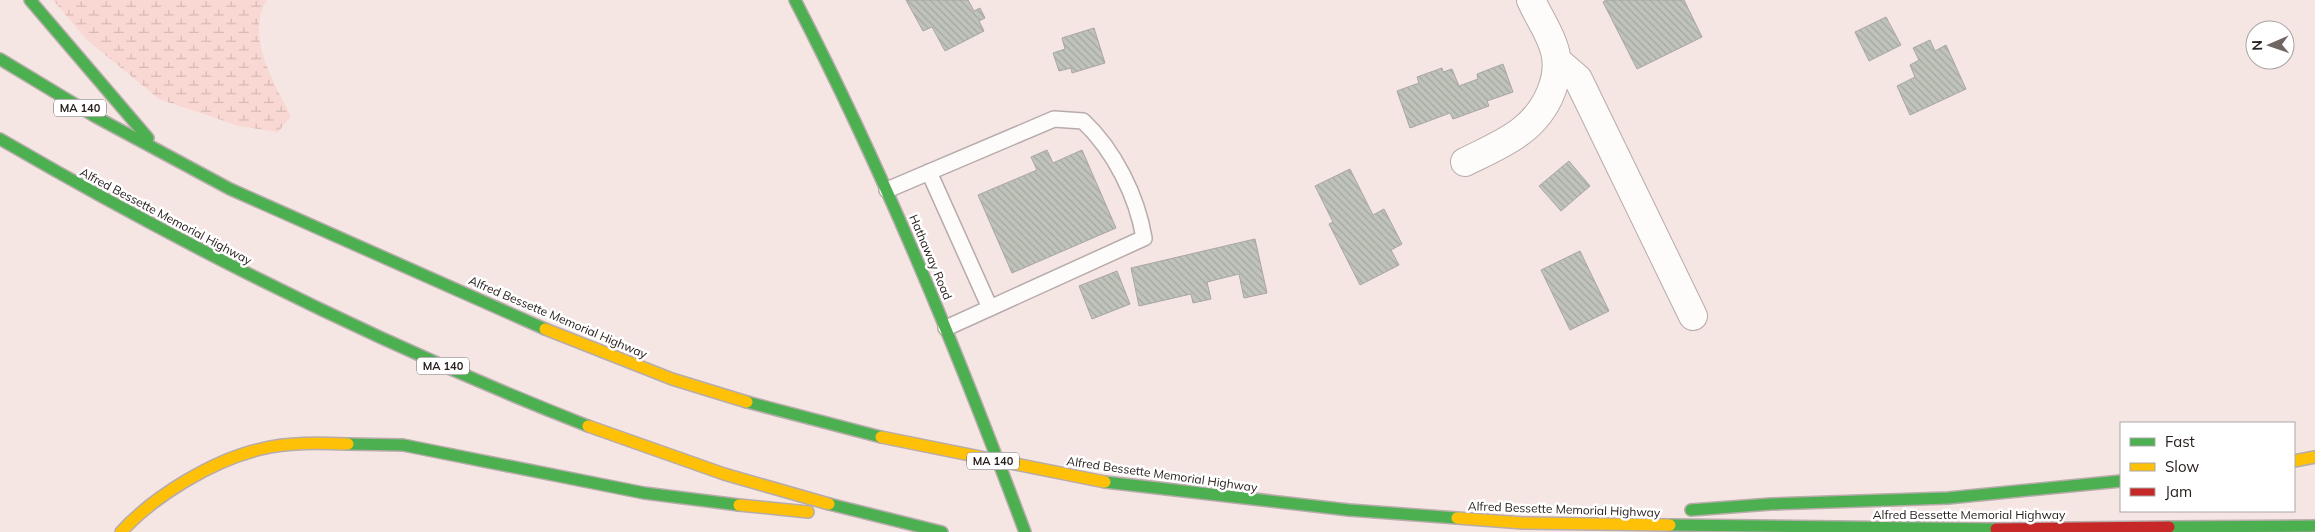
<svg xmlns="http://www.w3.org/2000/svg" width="2315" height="532" viewBox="0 0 2315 532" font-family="Mulish,sans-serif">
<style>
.wetland{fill:url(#wetland-marsh)}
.building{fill:url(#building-back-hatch);stroke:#aaa6a3}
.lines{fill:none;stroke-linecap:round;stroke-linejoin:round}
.lane-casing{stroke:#b7acab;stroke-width:18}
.street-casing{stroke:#b7acab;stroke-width:30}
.fast-casing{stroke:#b7acab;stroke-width:14}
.slow-casing{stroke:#b7acab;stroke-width:14}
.jam-casing{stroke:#b7acab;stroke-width:14}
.lane{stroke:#fefbfb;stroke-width:15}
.street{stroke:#fefbfb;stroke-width:28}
.fast{stroke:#4caf50;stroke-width:11}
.slow{stroke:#ffc107;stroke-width:11}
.jam{stroke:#c62828;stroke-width:11}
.slow-bridge-casing{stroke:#b7acab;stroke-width:14;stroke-linecap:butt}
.slow-bridge{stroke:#ffc107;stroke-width:11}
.labels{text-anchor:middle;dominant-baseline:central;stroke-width:5;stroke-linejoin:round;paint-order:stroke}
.shield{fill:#fff;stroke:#6a6462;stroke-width:1}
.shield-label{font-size:11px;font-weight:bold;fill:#2a211f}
.street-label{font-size:12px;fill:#2a211f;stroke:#fff}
</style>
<defs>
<pattern id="wetland-marsh" width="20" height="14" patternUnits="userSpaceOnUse" patternTransform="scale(1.25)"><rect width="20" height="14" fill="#f9d7d3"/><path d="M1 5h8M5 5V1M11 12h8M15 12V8" fill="none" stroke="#d6b8b5"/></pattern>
<pattern id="building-back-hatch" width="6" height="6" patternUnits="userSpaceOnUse" patternTransform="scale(1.25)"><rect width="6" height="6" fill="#bfc3b9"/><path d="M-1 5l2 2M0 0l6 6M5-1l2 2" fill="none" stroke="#a4a79f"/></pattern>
</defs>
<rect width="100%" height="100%" fill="#f5e6e4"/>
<!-- wetland -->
<path class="wetland" d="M53,0H267C244,35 275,85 291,116L278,132L239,126L159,99L86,39Z"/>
<!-- building -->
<g class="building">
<path d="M906,0H968L974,11L980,8L985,18L979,21L984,31L945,51L932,27L923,31Z"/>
<path d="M1606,0H1684L1702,37L1637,69L1603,2Z"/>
<path d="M1886,17L1901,45L1869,61L1855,32Z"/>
<path d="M1094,28L1105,63L1072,73L1071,68L1059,71L1053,53L1065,49L1062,38Z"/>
<path d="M1930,40L1935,51L1946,45L1966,89L1910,115L1897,86L1915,77L1910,65L1919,60L1913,48Z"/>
<path d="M1503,64L1513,92L1487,101L1489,106L1453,119L1450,113L1410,128L1397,91L1419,83L1417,77L1442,68L1443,72L1452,69L1459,86L1478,79L1477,74Z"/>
<path d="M1047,150L1053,163L1082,150L1116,228L1012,273L978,195L1037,170L1031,157Z"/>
<path d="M1569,161L1590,186L1561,211L1539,186Z"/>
<path d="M1350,169L1373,215L1384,209L1402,244L1391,250L1399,265L1360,285L1329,224L1333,222L1315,186Z"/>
<path d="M1255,239L1267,293L1244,298L1239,274L1207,282L1211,299L1193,303L1191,294L1139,306L1131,268Z"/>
<path d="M1580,251L1609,311L1570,330L1541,270Z"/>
<path d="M1117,271L1130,304L1092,319L1079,286Z"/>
</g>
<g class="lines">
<defs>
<g id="lane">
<path d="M929,172L990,308"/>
<path d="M887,190L1054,119L1083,121C1114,150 1137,196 1144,238L946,328"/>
</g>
<g id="street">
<path d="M1557,61L1578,79L1693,316"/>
<path d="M1465,162C1501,144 1535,132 1551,92C1557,77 1559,63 1554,48C1549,31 1538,16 1531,0"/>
</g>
<g id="fast">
<path d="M30,0L148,138"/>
<path d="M795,0C884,172 957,350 1025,532"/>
<path d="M0,59L96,117L230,189L545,329"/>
<path d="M0,139C189,249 384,346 588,426"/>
<path d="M747,402L881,437"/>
<path d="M348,444L403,445L644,493L739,505"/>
<path d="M1105,482L1349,510L1457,518"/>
<path d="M829,504L942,532"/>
<path d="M1691,510L1771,504L1948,498L2121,481"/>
<path d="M1670,525L1996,529"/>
<path d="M2169,527L2315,526"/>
</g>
<g id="slow">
<path d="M545,329L672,379L747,402"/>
<path d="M588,426L724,474L829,504"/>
<path d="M2294,461L2315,457"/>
<path d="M739,505L808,512"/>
<path d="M1457,518L1523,523L1670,525"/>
<path d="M121,532C154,496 213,460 261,449C289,442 319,443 348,444"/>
</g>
<path id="jam" d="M1996,529L2169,527"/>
</defs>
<!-- lane casing -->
<use href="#lane" class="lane-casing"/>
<!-- street casing -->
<use href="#street" class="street-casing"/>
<!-- fast casing -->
<use href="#fast" class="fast-casing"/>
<!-- slow casing -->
<use href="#slow" class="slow-casing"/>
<!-- jam casing -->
<use href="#jam" class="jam-casing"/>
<!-- lane -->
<use href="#lane" class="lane"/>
<!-- street -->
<use href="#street" class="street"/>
<!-- fast -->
<use href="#fast" class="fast"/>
<!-- slow -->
<use href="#slow" class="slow"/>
<!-- jam -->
<use href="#jam" class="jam"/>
<defs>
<path id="slow-bridge" d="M881,437L1105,482"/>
</defs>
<!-- slow-bridge casing -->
<use href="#slow-bridge" class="slow-bridge-casing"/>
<!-- slow-bridge -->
<use href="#slow-bridge" class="slow-bridge"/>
</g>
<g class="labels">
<!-- shield labels -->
<g class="shield">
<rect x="54" y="99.5" width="52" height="17" rx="4"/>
<rect x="417" y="357.5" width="52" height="17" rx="4"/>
<rect x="967" y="452.5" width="52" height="17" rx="4"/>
</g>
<g class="shield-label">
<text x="80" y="108">MA 140</text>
<text x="443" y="366">MA 140</text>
<text x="993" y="461">MA 140</text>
</g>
<!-- street labels -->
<g class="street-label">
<text transform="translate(166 216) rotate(28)">Alfred Bessette Memorial Highway</text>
<text transform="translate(931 257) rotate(67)">Hathaway Road</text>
<text transform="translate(558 317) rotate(23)">Alfred Bessette Memorial Highway</text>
<text transform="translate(1162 474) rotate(8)">Alfred Bessette Memorial Highway</text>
<text transform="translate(1564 509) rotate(2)">Alfred Bessette Memorial Highway</text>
<text x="1969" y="514">Alfred Bessette Memorial Highway</text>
</g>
</g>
<!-- legend -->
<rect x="2120" y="422" width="175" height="90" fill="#ffffff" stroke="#aaa6a5"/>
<rect x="2130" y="438" width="25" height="8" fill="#4caf50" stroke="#aaa6a5"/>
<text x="2165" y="447" font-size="15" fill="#2a211f">Fast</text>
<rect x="2130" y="463" width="25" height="8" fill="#ffc107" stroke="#aaa6a5"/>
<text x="2165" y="472" font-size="15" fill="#2a211f">Slow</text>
<rect x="2130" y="488" width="25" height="8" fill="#c62828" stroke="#aaa6a5"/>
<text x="2165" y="497" font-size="15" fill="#2a211f">Jam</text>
<!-- north arrow -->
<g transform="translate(2270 45) rotate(268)"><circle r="24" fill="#ffffff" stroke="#aaa6a5"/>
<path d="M0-4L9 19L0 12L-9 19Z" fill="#716664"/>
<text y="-8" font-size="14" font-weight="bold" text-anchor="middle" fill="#2a211f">N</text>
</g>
</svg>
